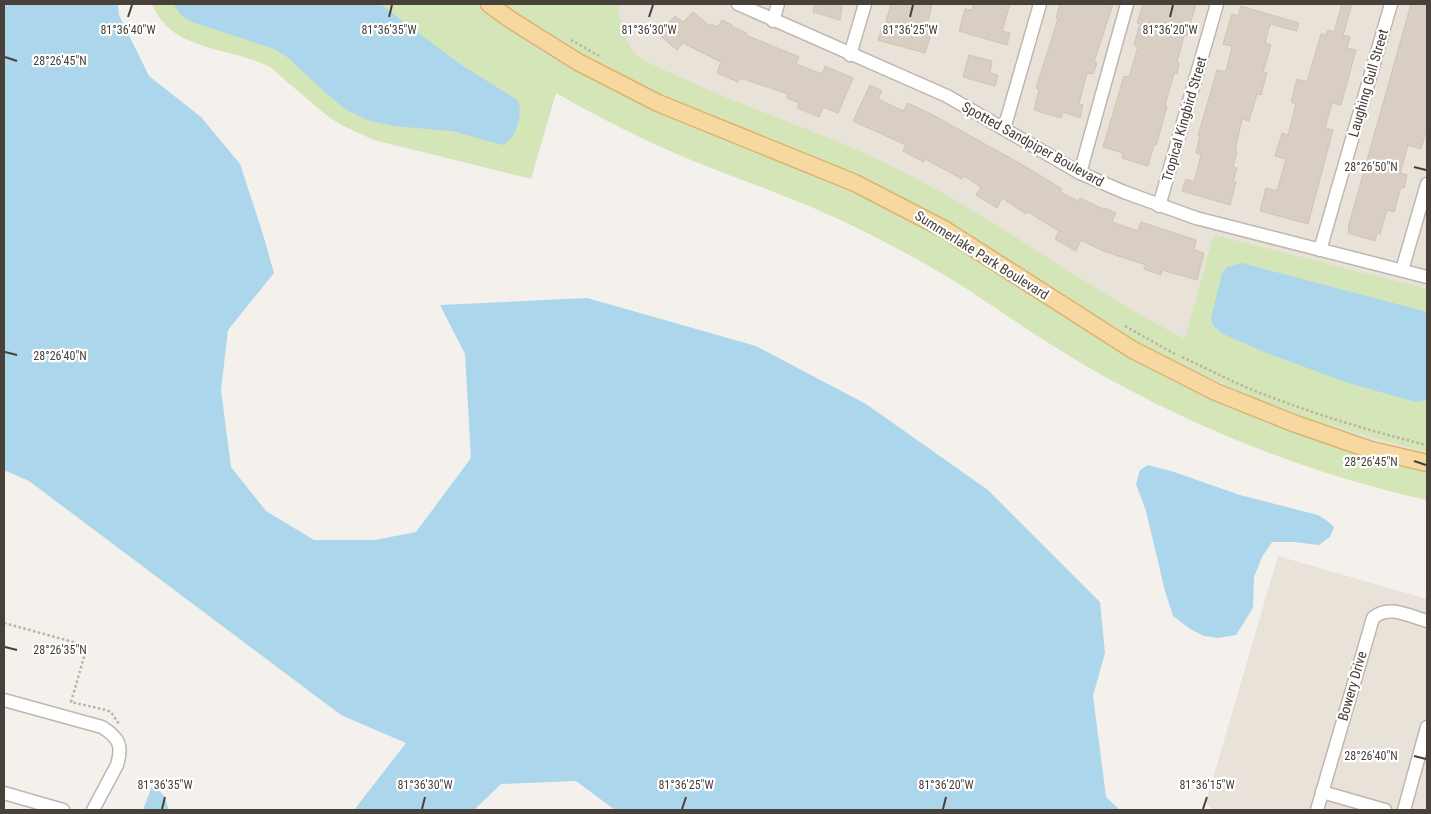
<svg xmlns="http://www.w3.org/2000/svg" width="1431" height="814" viewBox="0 0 1431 814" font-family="'Roboto Condensed',sans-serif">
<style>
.residential{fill:#e8e2d9}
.green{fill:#d4e5b7}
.water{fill:#acd6ec}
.building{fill:#d8cec4;stroke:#cfc3b4}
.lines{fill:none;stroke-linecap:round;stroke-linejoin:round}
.minor-casing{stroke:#bfb7ae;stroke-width:15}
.major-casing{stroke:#dcb471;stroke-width:19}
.path{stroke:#c0b2a0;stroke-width:2.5;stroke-dasharray:2.5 2.5;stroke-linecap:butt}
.minor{stroke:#fff;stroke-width:12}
.major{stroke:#f7d8a0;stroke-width:16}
.ticks{fill:none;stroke:#484139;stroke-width:2}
.labels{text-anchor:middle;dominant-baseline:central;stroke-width:4.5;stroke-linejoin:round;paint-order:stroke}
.street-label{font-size:14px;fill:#484139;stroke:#fff}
.ticks-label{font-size:12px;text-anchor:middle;fill:#484139;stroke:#fff;stroke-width:4.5;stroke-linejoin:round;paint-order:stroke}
</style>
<rect width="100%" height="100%" fill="#f4f0eb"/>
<!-- residential -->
<g class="residential">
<path d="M518,4H1427V461L1371,450L658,103Z"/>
<path d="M1278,556L1427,599V810H1213L1206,802Z"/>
</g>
<!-- green -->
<g class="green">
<path d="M152,4H489L578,62L855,183L1194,381L1427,463V500C1306,473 1188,426 1081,363C1042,340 1005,314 967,289C933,267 897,248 861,230C804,201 744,182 686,158C641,139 598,117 556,93L531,179L374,140C357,132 338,125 324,113C311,102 298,91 286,81C280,76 275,69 268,66C229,47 170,51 152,4Z"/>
<path d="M501,4H617C621,20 624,44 638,56C648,64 676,75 689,81C755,112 825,133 891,166C994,216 1083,287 1185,339L1214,235L1427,289V452C1370,437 1312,422 1257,399C1210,379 1165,356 1120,333L835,167L676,103L583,55L540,30Z"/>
</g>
<!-- water -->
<g class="water">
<path d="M4,4H118L119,15L149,76L201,117L240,164L262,231L274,273L228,330L221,390L231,467L266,511L314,540H375L416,532L471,458L465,354L440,305L587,298L756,346L866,404L988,490L1100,602L1105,653L1093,696L1106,797L1120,810H615L576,781L501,784L474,810H354L406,743L341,715L29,481L4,470Z"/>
<path d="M173,4H380L457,62L517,100C525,112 515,140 503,145L452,131L393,126L367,120L345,109L328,95L287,57L274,49L192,22L182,16Z"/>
<path d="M1242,263L1427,312V399L1420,402L1412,401L1345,382L1269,354L1221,333L1213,325L1211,318L1222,273L1227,267Z"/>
<path d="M1148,465L1174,472L1240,495L1318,515L1326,520L1334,527L1330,537L1319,545L1294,542H1272L1262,557L1254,577L1253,608L1236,635L1218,638L1204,636L1190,629L1173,616L1165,591L1146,511L1136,484L1140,470Z"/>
<path d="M153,783L164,796L169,810H143Z"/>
</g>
<!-- building -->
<g class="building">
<path d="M815,4H842L840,20L813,12Z"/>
<path d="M891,4H926L932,6L926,29L932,31L925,53L878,40L882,28H884Z"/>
<path d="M973,4H1010L1002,31L1010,33L1007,45L959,31L965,9L972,10Z"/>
<path d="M1060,4H1113L1094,62L1097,63L1093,74L1087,73L1079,104L1083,105L1080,118L1063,112L1061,118L1034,110L1039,89L1036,88L1058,19L1056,18Z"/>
<path d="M1143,4H1196L1187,35L1184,36L1177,62L1179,63L1177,74L1174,73L1165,105L1167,106L1158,139L1156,145L1154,144L1148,166L1122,158L1123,153L1103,147L1124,76L1129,77L1138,47L1134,45L1140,24L1137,23Z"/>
<path d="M1342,4H1352L1343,35L1350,37L1347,48L1356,50L1341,105L1332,103L1325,128L1333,130L1308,224L1260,211L1266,188L1277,191L1286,159L1275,156L1282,133L1288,135L1296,104L1291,102L1297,79L1307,82L1321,34L1326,35L1328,30L1334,32Z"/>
<path d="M1411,4H1427V127L1421,149L1408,145L1400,173L1407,175L1404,188L1401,187L1394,212L1387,210L1380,234L1377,233L1375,241L1348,233L1349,228H1348Z"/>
<path d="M1241,6L1299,23L1297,31L1270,24L1265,43L1271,45L1263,72L1267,73L1261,95L1257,94L1249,121L1242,119L1235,151L1237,152L1233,167L1237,168L1233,181L1236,182L1230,205L1182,191L1186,179L1194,182L1201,155L1196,153L1200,136H1198L1217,70L1226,72L1232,46L1223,44L1232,14L1238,16Z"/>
<path d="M693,12L710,26L711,24L718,27L722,20L732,25L731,26L747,33L746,35L799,57L796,64L822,74L825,66L853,78L838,113L823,107L819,117L797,108L799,103L787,98L788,94L740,78L738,82L717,73L721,62L683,43L677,50L658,34L675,16L683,22Z"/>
<path d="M969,55L992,61L990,73L998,75L995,86L963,77Z"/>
<path d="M870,85L882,91L878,99L903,111L908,103L931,114L1028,168L1062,189L1060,192L1078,201L1080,198L1103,209L1104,208L1116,213L1112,222L1138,231L1141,222L1196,240L1194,250L1204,253L1197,280L1162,270L1161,275L1144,269L1146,265L1103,251L1081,240L1076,251L1055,239L1059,231L1028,212L1026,214L1002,198L997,208L976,195L981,187L964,176L962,179L925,159L924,162L903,151L906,145L853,121Z"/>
</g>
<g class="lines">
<defs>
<g id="minor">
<path d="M738,4L947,96L1080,173L1124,192L1196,218L1427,277"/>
<path d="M773,21L778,4"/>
<path d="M850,55L865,4"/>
<path d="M1004,129L1040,4"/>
<path d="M1080,173L1127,4"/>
<path d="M1159,206L1217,4"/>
<path d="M1320,250L1391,4"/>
<path d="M1402,270L1427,184"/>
<path d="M4,700L102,727C119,738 123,745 117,765L93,810"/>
<path d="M1322,792L1385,810"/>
<path d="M4,793L63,810"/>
<path d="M1317,810L1373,618C1388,604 1409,616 1427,621"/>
<path d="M1404,810L1427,727"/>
</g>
<path id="major" d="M489,4L511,20L578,62L658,103L855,183L944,229L1133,350L1216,392L1293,423L1371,450L1427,463"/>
</defs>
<!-- minor casing -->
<use href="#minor" class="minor-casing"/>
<!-- major casing -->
<use href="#major" class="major-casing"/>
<!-- path -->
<g class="path">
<path d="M571,40L601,57"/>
<path d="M1125,326L1175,354"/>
<path d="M1182,357C1206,368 1230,381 1255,391C1311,413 1369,431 1427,445"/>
<path d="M4,623L84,645L86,650L71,702L106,710L111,712L119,724"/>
</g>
<!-- minor -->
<use href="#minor" class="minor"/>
<!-- major -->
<use href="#major" class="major"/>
</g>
<!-- ticks -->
<path class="ticks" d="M128,17L132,5M389,17L392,5M649,17L653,5M910,17L913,5M1170,17L1173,5M5,57L17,61M1414,167L1426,170M5,352L17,355M1414,461L1426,465M5,647L17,650M1414,756L1426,759M162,809L165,797M422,809L425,797M682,809L686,797M943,809L946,797M1203,809L1207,797"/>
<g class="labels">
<!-- street labels -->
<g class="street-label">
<text transform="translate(1368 83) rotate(-74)">Laughing Gull Street</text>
<text transform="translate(1184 119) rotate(-74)">Tropical Kingbird Street</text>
<text transform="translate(1033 144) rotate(29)">Spotted Sandpiper Boulevard</text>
<text transform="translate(982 255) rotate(32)">Summerlake Park Boulevard</text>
<text transform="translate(1352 686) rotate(-74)">Bowery Drive</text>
</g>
</g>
<g class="ticks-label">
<text x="128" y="34">81°36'40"W</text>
<text x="389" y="34">81°36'35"W</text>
<text x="649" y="34">81°36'30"W</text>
<text x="910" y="34">81°36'25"W</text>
<text x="1170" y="34">81°36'20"W</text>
<text x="60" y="65">28°26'45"N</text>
<text x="1371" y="171">28°26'50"N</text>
<text x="60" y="360">28°26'40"N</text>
<text x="1371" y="466">28°26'45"N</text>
<text x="60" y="654">28°26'35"N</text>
<text x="1371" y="760">28°26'40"N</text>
<text x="165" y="789">81°36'35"W</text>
<text x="425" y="789">81°36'30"W</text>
<text x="686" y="789">81°36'25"W</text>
<text x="946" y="789">81°36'20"W</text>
<text x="1207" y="789">81°36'15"W</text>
</g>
<!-- border -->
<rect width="1431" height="814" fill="none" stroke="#484139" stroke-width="10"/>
</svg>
